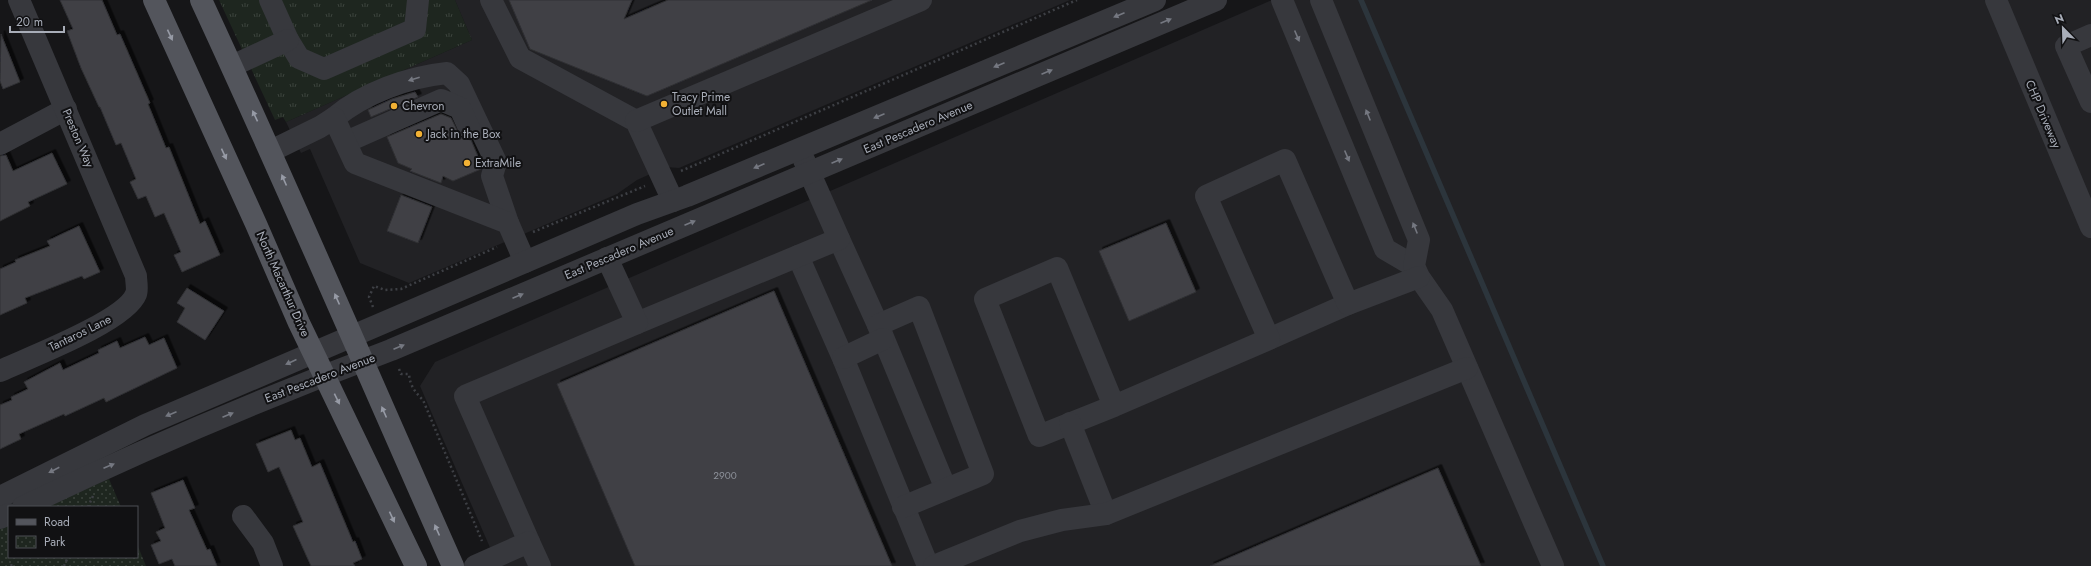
<svg xmlns="http://www.w3.org/2000/svg" width="2091" height="566" viewBox="0 0 2091 566" font-family="Jost,sans-serif">
<style>
.built{fill:#222225}
.grass{fill:url(#grass-tufts)}
.park{fill:url(#park-dots)}
.lines{fill:none;stroke-linecap:round;stroke-linejoin:round}
.stream{stroke:#2c353c;stroke-width:5.5}
.building{fill:#404145;stroke:#303034;filter:url(#shadow)}
.path{stroke:#3d3f44;stroke-width:2.5;stroke-dasharray:2 3;stroke-linecap:butt}
.minor{stroke:#37383d;stroke-width:22}
.major{stroke:#53555c;stroke-width:22}
.oneway{fill:#757881}
.oneway2{fill:#979ba6}
.poi-dot{fill:#f2b134;stroke:#111113;stroke-width:1.5}
.labels{text-anchor:middle;dominant-baseline:central;stroke-width:4;stroke-linejoin:round;paint-order:stroke}
.number-label{font-size:10px;fill:#8e929b}
.poi-label{font-size:12px;fill:#a8adb8;stroke:#111113;text-anchor:start}
.street-label{font-size:12px;fill:#a8adb8;stroke:#111113}
</style>
<defs>
<pattern id="grass-tufts" width="24" height="20" patternUnits="userSpaceOnUse"><rect width="24" height="20" fill="#1e261f"/><path d="M3 7l-1-3M5 7V3M7 7l1-3M15 17l-1-3M17 17v-4M19 17l1-3" fill="none" stroke="#3c433d"/></pattern>
<pattern id="park-dots" width="8" height="8" patternUnits="userSpaceOnUse"><rect width="8" height="8" fill="#1e261f"/><path d="M2 2h.1M6 6h.1" fill="none" stroke="#3c433d" stroke-width="1.8" stroke-linecap="round"/></pattern>
<filter id="shadow"><feDropShadow dx="3.5" dy="-3.5" stdDeviation="0" flood-color="#0009"/></filter>
</defs>
<rect width="100%" height="100%" fill="#161618"/>
<!-- built -->
<g class="built">
<path d="M455,0H1070L679,168L666,167L637,180L617,194L409,283L360,263L310,149L301,153L286,122L472,40Z"/>
<path d="M1272,0H2091V566H498L420,386L435,362Z"/>
</g>
<!-- grass -->
<path class="grass" d="M219,0H455L472,40L286,122L283,117L275,120Z"/>
<!-- park -->
<g class="park">
<path d="M109,479L121,507H43Z"/>
<path d="M9,522V557H137V544L146,566H0V526Z"/>
</g>
<g class="lines">
<!-- stream -->
<path class="stream" d="M1361,0L1603,566"/>
</g>
<!-- building -->
<g class="building">
<path d="M60,0H102L117,35L120,34L150,103L148,104L166,148L169,147L200,224L205,221L220,255L182,272L174,255L181,252L164,213L155,217L146,196L138,199L130,182L136,179L121,143L116,145L100,107H99L81,68L67,31L73,29Z"/>
<path d="M509,0H632L624,19L668,0H872L647,96L530,49Z"/>
<path d="M1,34L20,82L3,89L0,81Z"/>
<path d="M415,92L418,97L371,117L368,110L392,99Z"/>
<path d="M441,114L451,118L461,138L471,140L482,166L481,169L453,181L443,176L441,183L410,171L412,169L398,163L387,137Z"/>
<path d="M52,153L67,184L28,202L30,206L0,221V156L6,155L13,171Z"/>
<path d="M401,195L432,207L418,243L387,231Z"/>
<path d="M1166,223L1196,292L1129,321L1099,251Z"/>
<path d="M79,226L100,272L84,279L82,276L25,298L27,303L0,315V269L16,262L15,260L50,246L47,241Z"/>
<path d="M187,288L224,311L205,340L177,322L185,308L177,303Z"/>
<path d="M774,291L892,566H635L557,384Z"/>
<path d="M145,337L149,345L164,338L177,368L106,402L104,398L65,416L64,414L19,434L21,439L0,449V405L12,400L11,397L28,389L24,382L60,363L63,370L99,353L98,350L117,341L120,348Z"/>
<path d="M291,430L295,440L300,438L312,467L320,463L353,542L355,541L362,559L353,563L355,566H311L293,526L303,522L279,467L268,472L256,444Z"/>
<path d="M1438,468L1481,566H1210Z"/>
<path d="M183,480L195,508L189,510L207,550L210,549L217,566H175L172,559L159,564L151,545L161,541L156,532L165,528L151,493Z"/>
</g>
<g class="lines">
<!-- path -->
<g class="path">
<path d="M681,171L1077,0"/>
<path d="M533,232L645,186"/>
<path d="M373,307L369,297L374,286L385,290L401,289L497,247"/>
<path d="M399,369L401,374H409C410,386 415,392 423,400L482,541"/>
<path d="M88,507L93,496"/>
<path d="M11,566L12,564"/>
<path d="M64,566L68,557"/>
</g>
<!-- minor -->
<g class="minor">
<path d="M270,0L288,40L299,58L324,69L415,29L418,0"/>
<path d="M491,0L520,58L636,121L673,201"/>
<path d="M1282,0L1385,249L1414,266"/>
<path d="M1321,0L1419,240L1414,266L1419,277L1442,310L1553,566"/>
<path d="M1996,0L2091,227"/>
<path d="M2091,35L2066,46L2091,102"/>
<path d="M232,66L288,40"/>
<path d="M334,118C364,93 408,77 447,73L459,84L496,162L492,176L508,223"/>
<path d="M636,121L921,0"/>
<path d="M346,142L441,100L460,108L469,128"/>
<path d="M0,144L66,109"/>
<path d="M271,151L320,127L334,118L355,163L508,223L525,262"/>
<path d="M839,239L878,325L946,489"/>
<path d="M798,256L843,358L928,566"/>
<path d="M637,323L839,239L804,160"/>
<path d="M878,325L919,307L983,474L903,507"/>
<path d="M1269,339L1348,304"/>
<path d="M843,358L883,339"/>
<path d="M0,371C28,358 126,321 136,294C138,290 136,281 136,276L19,0"/>
<path d="M1114,406L1039,436L985,299L1057,268L1114,406L1269,339L1206,196L1285,160L1348,304L1419,277"/>
<path d="M1070,423L1106,514"/>
<path d="M0,497L145,425L637,214L687,196L1155,0"/>
<path d="M23,507C143,449 266,397 391,350L1216,0"/>
<path d="M243,516L263,543L272,566"/>
<path d="M0,518L9,514"/>
<path d="M529,542L465,396L637,323L607,258"/>
<path d="M475,566L529,542L540,566"/>
<path d="M934,566L1020,531L1062,520L1106,514L1467,368"/>
</g>
<!-- major -->
<g class="major">
<path d="M154,0L256,224L299,323L416,566"/>
<path d="M201,0C288,187 369,377 453,566"/>
</g>
</g>
<!-- one-way arrows -->
<defs><path id="oneway-solid" d="M-6-.8H1V-3.2L6.5 0L1 3.2V.8H-6Z"/></defs>
<g class="oneway">
<use href="#oneway-solid" transform="translate(1119 15) rotate(157)"/>
<use href="#oneway-solid" transform="translate(1166 21) rotate(-23)"/>
<use href="#oneway-solid" transform="translate(1297 36) rotate(67)"/>
<use href="#oneway-solid" transform="translate(999 65) rotate(157)"/>
<use href="#oneway-solid" transform="translate(1047 72) rotate(-23)"/>
<use href="#oneway-solid" transform="translate(414 79) rotate(162)"/>
<use href="#oneway-solid" transform="translate(1368 115) rotate(-112)"/>
<use href="#oneway-solid" transform="translate(879 116) rotate(157)"/>
<use href="#oneway-solid" transform="translate(1347 156) rotate(67)"/>
<use href="#oneway-solid" transform="translate(837 161) rotate(-23)"/>
<use href="#oneway-solid" transform="translate(759 166) rotate(157)"/>
<use href="#oneway-solid" transform="translate(690 223) rotate(-23)"/>
<use href="#oneway-solid" transform="translate(1415 228) rotate(-112)"/>
<use href="#oneway-solid" transform="translate(518 296) rotate(-23)"/>
<use href="#oneway-solid" transform="translate(399 347) rotate(-23)"/>
<use href="#oneway-solid" transform="translate(291 362) rotate(156)"/>
<use href="#oneway-solid" transform="translate(171 414) rotate(157)"/>
<use href="#oneway-solid" transform="translate(228 415) rotate(-23)"/>
<use href="#oneway-solid" transform="translate(109 466) rotate(-23)"/>
<use href="#oneway-solid" transform="translate(54 470) rotate(153)"/>
</g>
<g class="oneway2">
<use href="#oneway-solid" transform="translate(170 35) rotate(65)"/>
<use href="#oneway-solid" transform="translate(255 116) rotate(-115)"/>
<use href="#oneway-solid" transform="translate(224 154) rotate(65)"/>
<use href="#oneway-solid" transform="translate(284 180) rotate(-114)"/>
<use href="#oneway-solid" transform="translate(337 299) rotate(-114)"/>
<use href="#oneway-solid" transform="translate(337 399) rotate(64)"/>
<use href="#oneway-solid" transform="translate(384 412) rotate(-114)"/>
<use href="#oneway-solid" transform="translate(392 517) rotate(65)"/>
<use href="#oneway-solid" transform="translate(437 530) rotate(-114)"/>
</g>
<!-- markers -->
<g class="poi-dot">
<circle cx="664" cy="104" r="4"/>
<circle cx="394" cy="106" r="4"/>
<circle cx="419" cy="134" r="4"/>
<circle cx="467" cy="163" r="4"/>
</g>
<g class="labels">
<!-- number labels -->
<g class="number-label">
<text x="725" y="475">2900</text>
</g>
<!-- poi labels -->
<g class="poi-label">
<text x="672" y="97">Tracy Prime<tspan x="672" dy="14">Outlet Mall</tspan></text>
<text x="402" y="106">Chevron</text>
<text x="427" y="134">Jack in the Box</text>
<text x="475" y="163">ExtraMile</text>
</g>
<!-- street labels -->
<g class="street-label">
<text transform="translate(2043 114) rotate(67)">CHP Driveway</text>
<text transform="translate(918 127) rotate(-23)">East Pescadero Avenue</text>
<text transform="translate(78 138) rotate(67)">Preston Way</text>
<text transform="translate(619 253) rotate(-23)">East Pescadero Avenue</text>
<text transform="translate(283 284) rotate(66)">North Macarthur Drive</text>
<text transform="translate(80 333) rotate(-26)">Tantaros Lane</text>
<text transform="translate(320 378) rotate(-21)">East Pescadero Avenue</text>
</g>
</g>
<!-- legend -->
<rect x="8" y="506" width="130" height="52" fill="#111113" stroke="#4d4f55"/>
<rect x="16" y="519" width="20" height="6" fill="#53555c" stroke="#4d4f55"/>
<text x="44" y="526" font-size="12" fill="#a8adb8">Road</text>
<rect x="16" y="536" width="20" height="12" fill="url(#park-dots)" stroke="#4d4f55"/>
<text x="44" y="546" font-size="12" fill="#a8adb8">Park</text>
<!-- north arrow -->
<g transform="translate(2063 28) rotate(337)" stroke="#111113" stroke-width="3" paint-order="stroke">
<path d="M0-3L7 15L0 10L-7 15Z" fill="#a8adb8"/>
<text y="-6" font-size="11" font-weight="bold" text-anchor="middle" fill="#a8adb8">N</text>
</g>
<!-- scale -->
<path d="M10 26v6h54v-6" fill="none" stroke="#a8adb8" stroke-width="2"/>
<text x="16" y="26" font-size="12" fill="#a8adb8" stroke="#111113" stroke-width="3" paint-order="stroke">20 m</text>
</svg>
